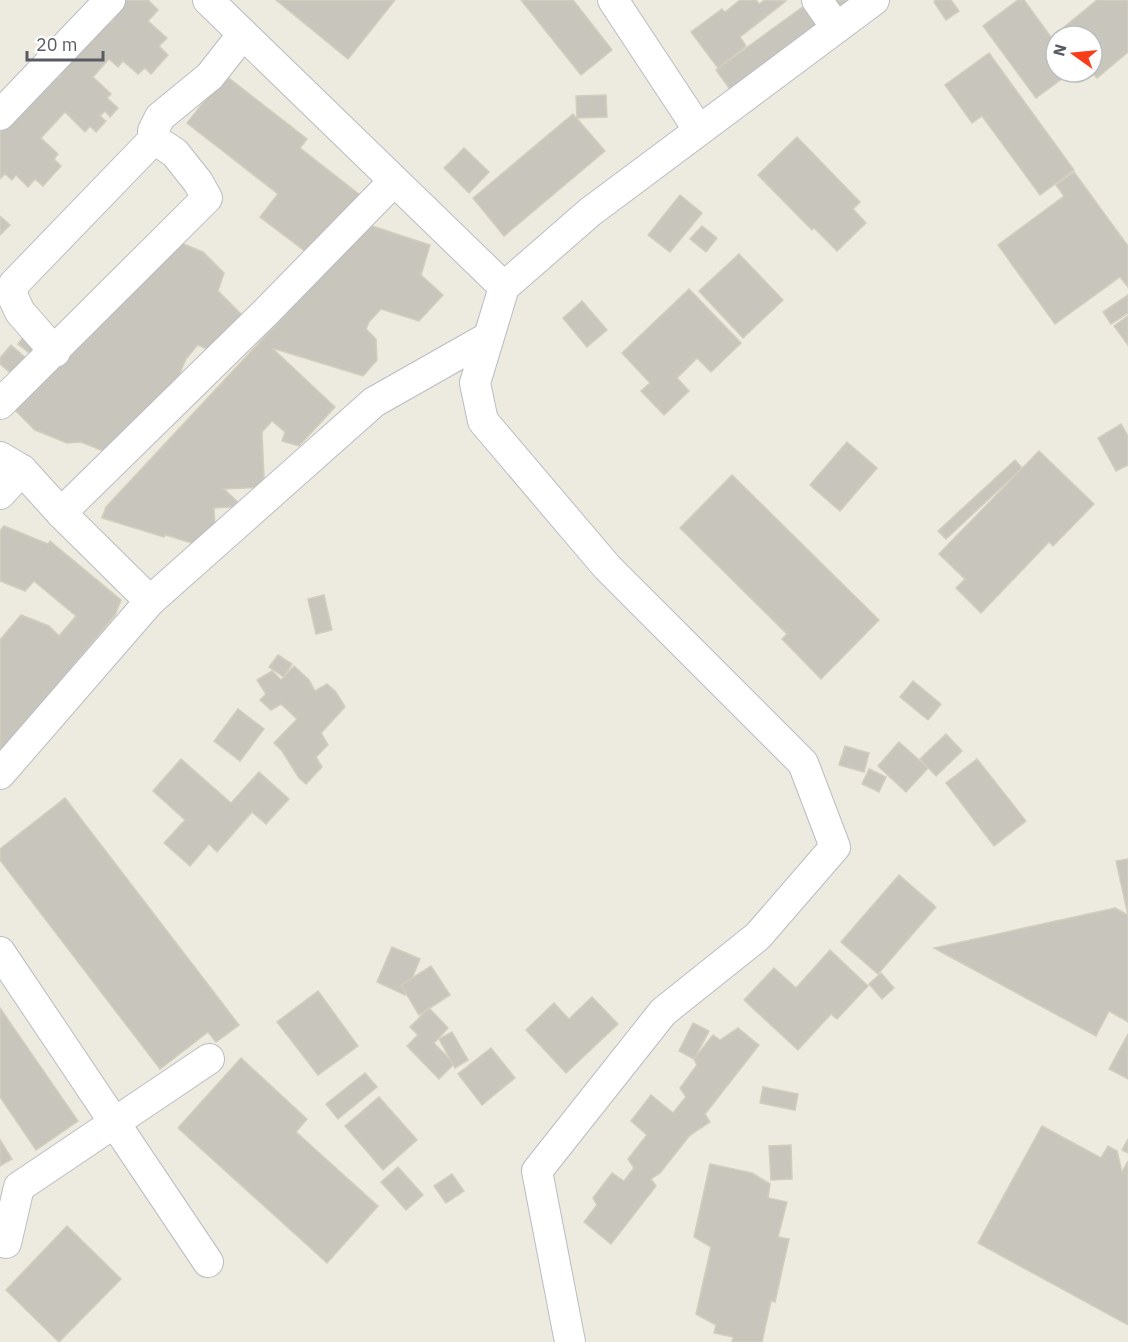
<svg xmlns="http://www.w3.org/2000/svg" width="1128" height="1342" viewBox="0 0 1128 1342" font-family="'IBM Plex Sans',sans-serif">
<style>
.building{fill:#c8c5bc;stroke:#d2cdbd;stroke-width:1.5}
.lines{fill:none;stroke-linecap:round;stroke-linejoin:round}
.minor-casing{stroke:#babcc3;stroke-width:32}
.minor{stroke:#fff;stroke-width:30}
</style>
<rect width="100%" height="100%" fill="#edebdf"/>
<!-- building -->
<g class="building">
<path d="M124,0H148L158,10L148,21L167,38L159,46L168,55L151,74L145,68L138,74L123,61L118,67L109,59L93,77L111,94L107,98L118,108L110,117L105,111L100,116L106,121L96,132L90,126L85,132L65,112L41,138L58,154L54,159L61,166L43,186L35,179L28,187L16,175L12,180L5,174L0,179V133L53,73L58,78L61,75L57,72L106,18L111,23L114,19L110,15Z"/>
<path d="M276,0H395L348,59Z"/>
<path d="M521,0H573L612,50L581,75Z"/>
<path d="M740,0H756L759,4L765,0L786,1L740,37L746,46L718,68L691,32L722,9L725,12Z"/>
<path d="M822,0H857L832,16Z"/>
<path d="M936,0H951L959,11L946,20L934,2Z"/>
<path d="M1018,0H1024L1056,44V72H1071L1036,98L983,26Z"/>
<path d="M1097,0H1128V52L1097,78L1091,72L1092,36H1061L1058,32Z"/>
<path d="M804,6L822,31L734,95L716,70Z"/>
<path d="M989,53L1074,170L1040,195L982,116L972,123L945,85Z"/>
<path d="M225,75L307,139L300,148L360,195L314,258L260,217L278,194L187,123Z"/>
<path d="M606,95L607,117L577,118L576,96Z"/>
<path d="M573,114L605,151L504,236L473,198Z"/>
<path d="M797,137L860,202L853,209L866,223L837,251L814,228L812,230L758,175Z"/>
<path d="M464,148L489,172L469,193L444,168Z"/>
<path d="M1074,172L1128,246V287L1120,277L1055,324L998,245L1064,196L1056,185Z"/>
<path d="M680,195L702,213L670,252L648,235Z"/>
<path d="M0,216L10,225L0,235Z"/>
<path d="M369,225L430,245L421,275L443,295L419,321L381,309L369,322L366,329L376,339L377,360L363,376L272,348L335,407L299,446L282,441L285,432L272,421L262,432L264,478L262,480L270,487L224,489L242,506L214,508L215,530L201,546L166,535L164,537L102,518L106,507Z"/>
<path d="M702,226L717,238L706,252L690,239Z"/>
<path d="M174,240L203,252L224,273L218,291L243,316L216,353L198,345L195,348L186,359L180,373L187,379L111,454L81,442L67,443L35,430L10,405Z"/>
<path d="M739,254L783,300L743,338L699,291Z"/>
<path d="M689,289L741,343L711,372L697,358L677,378L689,391L664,415L641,391L650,383L622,353Z"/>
<path d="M1128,295V313L1111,324L1103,312Z"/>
<path d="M582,301L607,330L587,347L563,318Z"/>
<path d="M1128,316V345L1114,326Z"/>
<path d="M27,332L41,343L32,355L18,344Z"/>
<path d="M11,345L28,360L14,376L0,364V358Z"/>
<path d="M1121,424L1128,436V465L1116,471L1098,438Z"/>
<path d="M847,442L877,468L840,511L810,485Z"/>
<path d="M1039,451L1094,504L1053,546L1049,542L981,613L956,588L965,579L939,554Z"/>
<path d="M1015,460L1022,468L946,539L938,531Z"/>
<path d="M732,475L879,620L821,679L782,639L787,634L680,528Z"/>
<path d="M4,526L48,544L50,541L121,600L115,615L0,753V640L21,615L49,626L59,636L76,616L34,581L25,591L0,581V531Z"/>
<path d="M324,595L332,630L316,634L308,599Z"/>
<path d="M278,655L292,664L284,677L269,667Z"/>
<path d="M294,666L309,680L315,691L327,684L336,692L345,707L321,733L328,745L316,757L322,767L306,784L299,778L282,751L274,743L297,719L281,704L271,710L260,700L266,694L257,680L272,671L281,680Z"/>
<path d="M913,681L941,704L928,720L900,697Z"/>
<path d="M238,709L264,729L240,761L214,741Z"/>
<path d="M946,734L962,751L936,776L920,759Z"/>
<path d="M899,742L928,768L906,792L878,766Z"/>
<path d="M845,746L869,753L864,772L839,765Z"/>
<path d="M181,759L231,803L259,772L289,799L266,824L252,812L217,852L209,844L190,866L164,843L185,820L153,791Z"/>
<path d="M977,759L1026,821L994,846L946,783Z"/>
<path d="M869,769L886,777L879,792L862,784Z"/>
<path d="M65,798L239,1025L216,1042L208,1032L160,1069L0,860V849Z"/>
<path d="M1128,859V915L1116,861Z"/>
<path d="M899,875L936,907L878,974L841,942Z"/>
<path d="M1115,908L1128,915V1022L1109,1011L1096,1036L934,948Z"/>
<path d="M392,947L420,959L405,995L377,982Z"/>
<path d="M830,950L868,986L837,1019L831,1014L798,1050L744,1000L774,968L796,988Z"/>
<path d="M431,966L450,995L419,1015L401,985Z"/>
<path d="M881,973L894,988L882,999L869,984Z"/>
<path d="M318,991L358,1046L318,1075L277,1022Z"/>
<path d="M592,997L618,1024L566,1073L526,1030L554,1003L569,1019Z"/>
<path d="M0,1008L78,1121L36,1150L0,1097Z"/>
<path d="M429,1008L448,1028L434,1043L454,1064L439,1079L407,1046L418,1035L410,1027Z"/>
<path d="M693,1023L709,1031L694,1059L679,1051Z"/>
<path d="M738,1028L759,1045L705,1114L710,1122L690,1135L660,1173L651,1179L656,1186L611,1244L584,1222L597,1205L593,1198L612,1173L624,1181L634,1168L628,1159L647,1135L631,1121L651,1095L673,1113L686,1097L680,1088L697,1065L694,1059L713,1035L720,1040Z"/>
<path d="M452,1032L468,1060L455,1068L439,1039Z"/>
<path d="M1128,1034V1079L1109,1069Z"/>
<path d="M491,1048L515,1078L482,1105L458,1074Z"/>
<path d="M241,1058L307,1119L296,1132L378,1206L327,1263L178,1128Z"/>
<path d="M365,1073L377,1087L338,1119L326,1104Z"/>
<path d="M763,1087L798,1094L795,1110L760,1103Z"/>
<path d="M379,1097L417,1140L383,1170L345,1126Z"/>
<path d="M1042,1126L1101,1158L1108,1146L1117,1151L1122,1172L1128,1161V1325L978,1243Z"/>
<path d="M1128,1139V1153L1122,1150Z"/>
<path d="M0,1140L12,1159L0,1166Z"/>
<path d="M791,1145L792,1179L771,1180L769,1146Z"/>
<path d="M710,1164L752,1173L770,1184L768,1198L787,1202L778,1237L789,1239L775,1302L771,1301L762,1342H732L733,1337L714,1333L716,1325L696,1314L711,1247L694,1237Z"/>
<path d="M398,1167L423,1195L406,1210L381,1182Z"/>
<path d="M452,1174L464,1191L446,1203L434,1186Z"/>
<path d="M67,1226L121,1279L59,1342L6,1290Z"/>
</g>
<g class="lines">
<defs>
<g id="minor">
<path d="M208,0L504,287"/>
<path d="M613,0L698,129"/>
<path d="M817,0L836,27"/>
<path d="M0,115L110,0"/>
<path d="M154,139L153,131L160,117L210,76L243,34"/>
<path d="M0,404L207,198L198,182L175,153L154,139L14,284L12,295L20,312L55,352"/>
<path d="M0,457L22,470L61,513L150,601"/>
<path d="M0,494L22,470"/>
<path d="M61,513L266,312L394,181"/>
<path d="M0,774L150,601L374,402L487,338"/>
<path d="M0,952L208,1262"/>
<path d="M6,1243L19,1187L209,1059"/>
<path d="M570,1342L537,1171L663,1012L758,936L835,847L803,763L607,567L483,421L475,383L504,287L590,212L874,0"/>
</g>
</defs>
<!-- minor casing -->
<use href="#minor" class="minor-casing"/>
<!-- minor -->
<use href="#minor" class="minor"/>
</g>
<!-- north arrow -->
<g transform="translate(1074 54) rotate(285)"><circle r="28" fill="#ffffff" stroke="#bcbec0" stroke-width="1.5"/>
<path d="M0-4.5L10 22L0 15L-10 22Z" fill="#f93c19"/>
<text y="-9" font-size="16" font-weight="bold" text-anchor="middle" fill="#585c62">N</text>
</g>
<!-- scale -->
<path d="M27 51v9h76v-9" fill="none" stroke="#585c62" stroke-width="3"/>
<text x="36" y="51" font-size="18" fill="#585c62" stroke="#ffffff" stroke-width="4.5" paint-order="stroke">20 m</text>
</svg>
